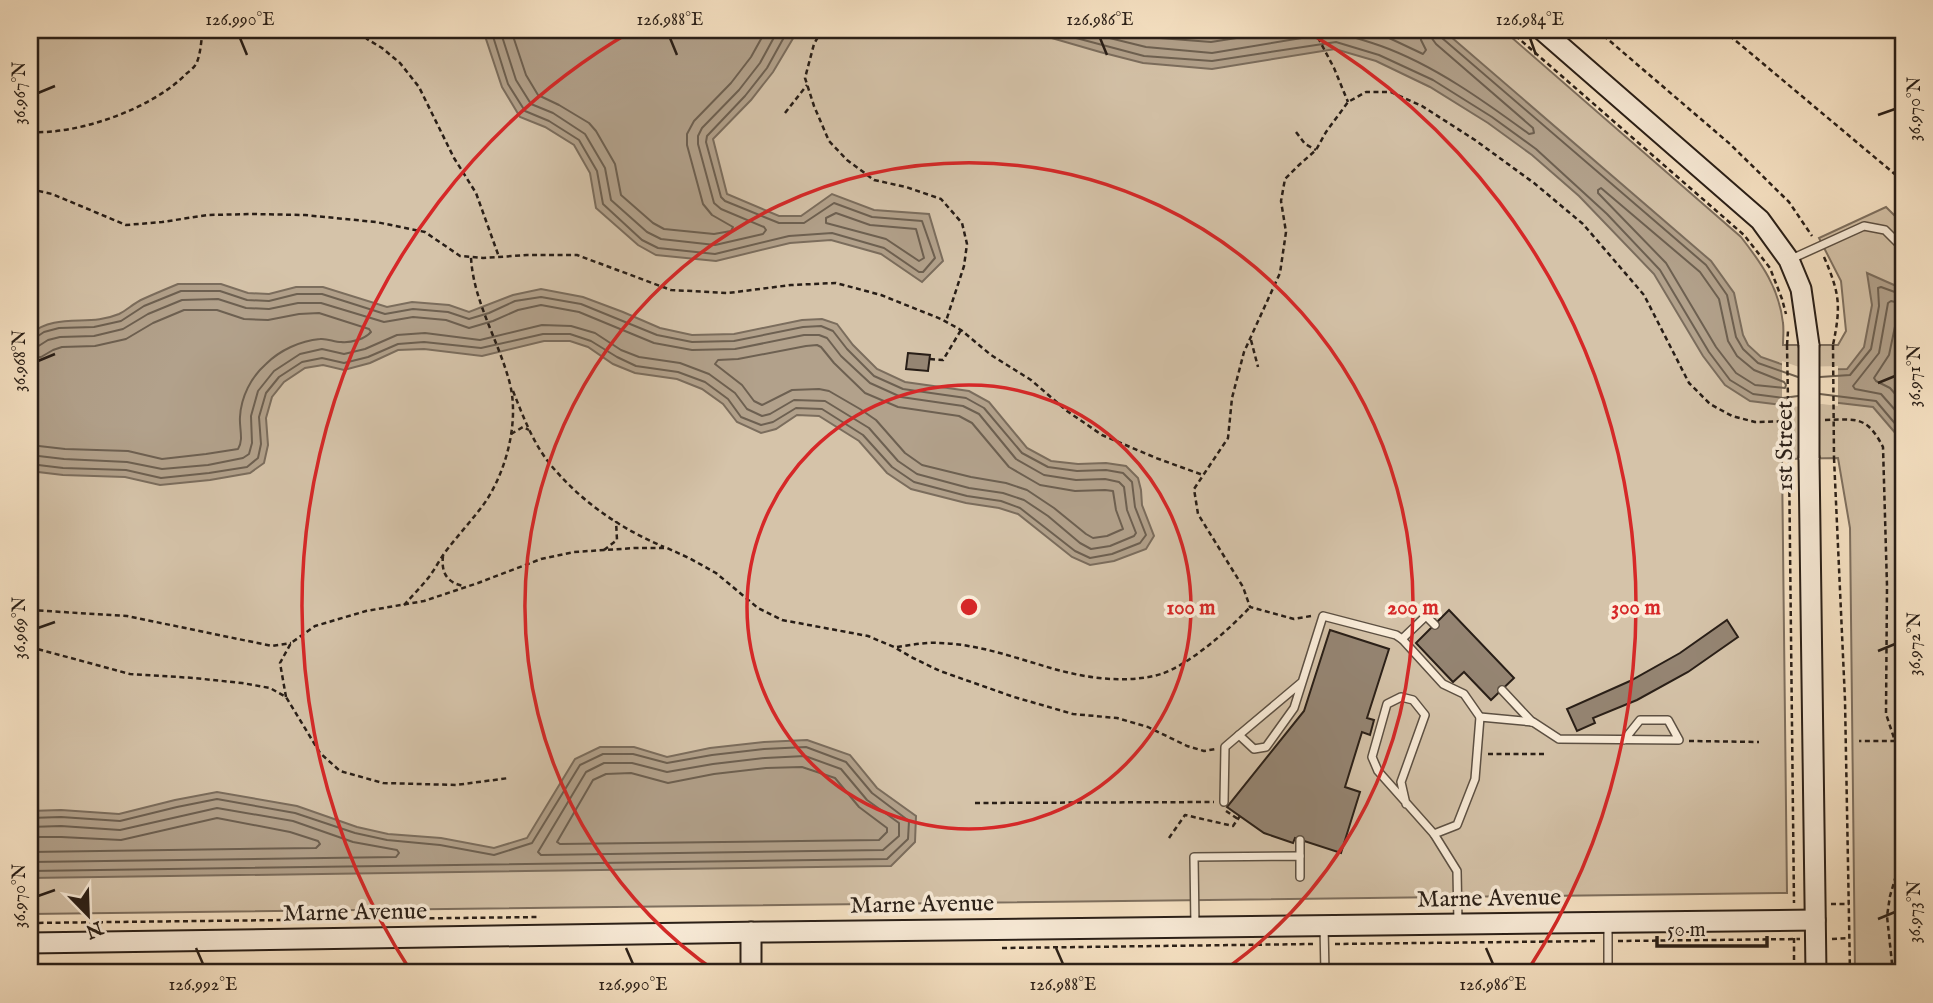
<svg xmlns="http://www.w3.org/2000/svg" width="1933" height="1003" viewBox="0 0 1933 1003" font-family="'IM FELL English',serif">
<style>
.green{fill:#d5c3a9;stroke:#7e7060;stroke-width:2}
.water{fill:#b2a18b;stroke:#7b6d5d;stroke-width:2}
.pier{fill:#f9e5c7}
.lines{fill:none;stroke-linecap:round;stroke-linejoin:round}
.shore{stroke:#6d6051;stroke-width:2}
.building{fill:#958573;stroke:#281e17;stroke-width:2}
.lane-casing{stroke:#5c5043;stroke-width:10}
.secondary-casing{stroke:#281e17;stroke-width:23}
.path{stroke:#281e17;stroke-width:2.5;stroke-dasharray:5 3.5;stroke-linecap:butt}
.lane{stroke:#fbeedb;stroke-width:7}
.secondary{stroke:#fbeedb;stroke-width:19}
.secondary-bridge-casing{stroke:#281e17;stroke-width:23;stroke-linecap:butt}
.path-bridge{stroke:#281e17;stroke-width:2.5;stroke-dasharray:5 3.5;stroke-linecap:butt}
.secondary-bridge{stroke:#fbeedb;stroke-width:19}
.ticks{fill:none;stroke:#281e17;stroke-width:2.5}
.ring{fill:none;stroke:#d62828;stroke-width:3.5}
.labels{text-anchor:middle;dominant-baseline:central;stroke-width:7;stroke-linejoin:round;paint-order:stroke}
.street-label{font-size:24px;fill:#281e17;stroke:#fbeedb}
.centre{fill:#d62828;stroke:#fbeedb;stroke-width:3.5}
.ring-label{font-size:21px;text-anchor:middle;font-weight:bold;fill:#d62828;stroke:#fbeedb;stroke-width:7;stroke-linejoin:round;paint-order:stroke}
.neatline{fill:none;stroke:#281e17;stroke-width:2.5}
.ticks-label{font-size:18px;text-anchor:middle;fill:#281e17}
</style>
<rect width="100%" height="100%" fill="#f9e5c7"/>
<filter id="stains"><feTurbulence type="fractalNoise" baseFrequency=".00286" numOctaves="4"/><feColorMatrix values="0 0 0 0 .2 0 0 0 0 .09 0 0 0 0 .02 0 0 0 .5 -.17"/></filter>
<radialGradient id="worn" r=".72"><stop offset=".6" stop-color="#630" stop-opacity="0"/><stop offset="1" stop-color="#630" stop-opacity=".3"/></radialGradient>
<!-- green -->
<path class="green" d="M30,30H1503L1741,237C1762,264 1779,288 1783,323C1784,330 1783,338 1783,345H1838L1846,331L1841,281L1819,238L1886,207L1903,224V973H1855L1850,528L1838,458L1782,459L1787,893L30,914Z"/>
<!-- water -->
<g class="water">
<path d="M483,30H798L773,72L751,100L713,139L727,194L779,216H801L832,194L874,210L929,214L943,261L922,282L881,254L831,240L790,243L716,261L656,255L638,245L596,208L590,173L574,145L545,127L520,117L502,87Z"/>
<path d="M1024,30H1443L1711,261L1734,293L1743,335L1748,345L1761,357L1798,370L1847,369L1864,347L1872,305L1867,273L1903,289V595L1898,543L1900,488L1897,435L1873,407L1822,401L1783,405L1750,401L1725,385L1703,356L1654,274L1579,196L1532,155L1488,123L1430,87L1376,61L1335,49L1212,69L1143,63L1100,52Z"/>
<path d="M178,284H221L248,293L269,294L296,287H323L387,307L412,302L449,305L469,312L513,295L541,289L583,297L623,312L660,328L692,335L734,334L802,320L822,319L837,324L853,345L877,369L905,382L969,391L989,402L1027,448L1051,461L1078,464L1106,463L1126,466L1138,478L1141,490L1142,505L1154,536L1146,549L1114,561L1090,565L1072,557L1018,514L999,508L966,503L911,489L887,473L859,441L819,416L797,415L776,429L761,433L737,422L723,404L702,389L677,379L635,373L613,364L588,347L570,341H544L482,356L424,349L398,350L370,363L344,370L323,365L305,368L284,382L272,397L266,418L268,445L264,463L250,473L210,480L160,485L125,477L63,475L30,471V334C57,312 89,327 119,314C127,310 134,303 143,299C154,294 166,289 178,284Z"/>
<path d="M807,740L850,755L877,788L916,816L915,842L891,866L30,878V811L61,810L119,814L175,800L217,792L297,806L357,827L388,834L441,838L494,848L527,838L575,759L600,747H634L667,757L710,748L764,742Z"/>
</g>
<!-- pier -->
<path class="pier" d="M1782,361L1799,367L1838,366V406L1822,404L1782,408Z"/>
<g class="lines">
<!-- shore -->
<g class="shore">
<path d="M491,30L508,84L525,111L549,121L579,140L597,171L603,204L642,240L658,248L715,254L789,236L832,233L884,248L919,272H923L935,258L922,221L872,217L834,203L804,223H779L725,201L721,197L706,142L707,136L745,96L767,68L788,30"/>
<path d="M500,30L516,80L531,104L553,113L585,134L605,168L611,200L647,232L661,239L715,245L763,234L766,230L764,227L721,209L714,203L698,144V136L702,128L739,90L760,63L778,30"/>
<path d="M511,30L526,75L538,95L559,105L589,123L596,131L615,164L621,195L653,223L664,229L714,234L731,231L733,227L712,215L703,204L687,145V134L694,121L731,83L751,57L766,30"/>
<path d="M1046,30L1144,56L1212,61L1336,42L1379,55L1433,80L1492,117L1536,149L1607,214L1660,270L1709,352L1730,380L1753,394L1783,398L1798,396"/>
<path d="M1077,30L1146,47L1212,53L1332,33H1339C1353,37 1367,41 1381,46C1434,65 1484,101 1529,134L1534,133L1533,128L1436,44L1431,37V30"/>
<path d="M1118,30L1147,37L1211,42L1287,30"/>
<path d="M1364,30L1387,37L1423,54L1426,50L1421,40L1420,30"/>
<path d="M1439,30L1442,38L1706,265L1727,295L1736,337L1743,349L1758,363L1798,377"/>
<path d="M1601,188L1700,272L1719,299L1728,341L1737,356L1754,370L1784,382L1786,385L1785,388L1755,385L1736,373L1716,347L1666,263L1598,193V190Z"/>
<path d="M836,213L870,225L916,229L924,258L919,261L886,239L826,223V218Z"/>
<path d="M1903,304L1891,301L1888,303L1879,353L1853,386L1855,389L1881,394L1903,419"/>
<path d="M1903,314L1897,317L1889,355L1874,378L1876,381L1890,388L1903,403"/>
<path d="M30,339L35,338L44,332L59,328L94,327L121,321L144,306L181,291H220L247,300L269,301L297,294H322L385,314L413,309L448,312L469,319L489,313L515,301L541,297L581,304L657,335L692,342L734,341L803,327L821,326L833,331L847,349L874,376L903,389L966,398L984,408L1022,453L1048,467L1077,471L1106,470L1123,473L1132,482L1135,507L1146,535L1140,543L1112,554L1090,558L1075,551L1020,508L1001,501L967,496L914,482L892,467L863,435L822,409L796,408L773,422L761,425L741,417L728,399L705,382L678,372L636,366L617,357L591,341L570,334H543L481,348L424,342L398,344L368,357L344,363L322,358L302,362L279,377L266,393L259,417L261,444L258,458L247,467L209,473L161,478L126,470L63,468L30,464"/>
<path d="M817,345L821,347L834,363L865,393L898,407L959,416L972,423L1009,467L1040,485L1075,491L1105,490L1113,491L1116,510L1123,529L1107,536L1093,538L1086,534L1054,508L1027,490L1006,483L971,477L922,465L905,453L876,420L860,409L829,391L819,389L792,390L762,405L754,401L742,385L715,364L718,360L738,359L806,346Z"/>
<path d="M30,348L37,347L48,340L60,337L94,336L123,329L148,314L182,300L218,299L246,308L269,309L298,303H321L384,322L413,317L446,320L469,328L493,321L518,310L541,305L579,312L654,343L692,350L735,349L804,335H819L827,338L841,356L870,383L901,397L963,406L979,414L1016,459L1044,475L1076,480L1105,479L1119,482L1124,487L1127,510L1136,533L1134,536L1110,546L1091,549L1080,543L1048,516L1024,500L1003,493L969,488L917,474L898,461L869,428L825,401L794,400L770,414L762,416L747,409L735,393L709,374L680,363L639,357L621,350L595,333L571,326L542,325L480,340L425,333L397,335L365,349L344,354L322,349L300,354L274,371L258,391L251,416L252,443L249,454L243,458L208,465L162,469L127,462L64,459L30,455"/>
<path d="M30,358L41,357L53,350L62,347L95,346L126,339L153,323L184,310H217L244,319L268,320L299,314L319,313L369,329L371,332C365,339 351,343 341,342C334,342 327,338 320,339C300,341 280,350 266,364C251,377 241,397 240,417C239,427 244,440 238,449L206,454L162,459L128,451L65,449L30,445"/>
<path d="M1820,377L1850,375L1871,349L1879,306L1878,288L1881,287L1903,295"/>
<path d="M1820,394L1876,401L1903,433"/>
<path d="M805,756L841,769L867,800L899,823V836L883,850L541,855L538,852L586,772L604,763H632L667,772L713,764L765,758Z"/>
<path d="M802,767L835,778L859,807L887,828V832L879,840L560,844L557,842L593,780L606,774L631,773L668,783L714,774L766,768Z"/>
<path d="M30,818L61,817L120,821L177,807L217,799L295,813L355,833L387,840L440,845L494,855L532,843L580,765L603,754H633L667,763L712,755L764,749L806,747L846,762L872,793L909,821L908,839L887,859L30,871"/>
<path d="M30,827L61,826L120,830L217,808L293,821L353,842L397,850L399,853L396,857L30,862"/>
<path d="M30,837H61L121,840L217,818L290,832L318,841L320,844L316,848L30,852"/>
</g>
</g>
<!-- building -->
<g class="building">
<path d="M908,353L930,355L928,371L906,369Z"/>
<path d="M1449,610L1514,678L1491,700L1464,672L1453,682L1416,643Z"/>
<path d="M1727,620L1738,637L1688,672L1637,700L1593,718L1595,723L1577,731L1567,709L1630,681L1680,653Z"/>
<path d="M1330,630L1389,649L1367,718L1374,720L1370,735L1362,732L1345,787L1360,792L1341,853L1295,838L1293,843L1264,833L1227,807L1304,711Z"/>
</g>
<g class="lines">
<defs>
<g id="lane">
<path d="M1789,260L1864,226L1885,230L1903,248"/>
<path d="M1402,639L1426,616L1435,625"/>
<path d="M1302,682L1239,735L1254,749L1266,747L1294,708L1323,616L1396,635L1402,639L1443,684L1464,694L1480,717L1475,779L1457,825L1434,834"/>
<path d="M1502,690L1532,722"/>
<path d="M1480,717L1533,722L1559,739L1679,740L1668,720H1640L1624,740"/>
<path d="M1224,802L1225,747L1239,735"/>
<path d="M1406,804L1401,782L1425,715L1413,700L1401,697L1387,704L1372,757L1378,771L1434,834L1457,871L1458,923"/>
<path d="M1300,840V856"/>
<path d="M1608,923V973"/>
<path d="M1195,926L1194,857L1300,856V877"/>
<path d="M1324,926L1325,973"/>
</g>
<g id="secondary">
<path d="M1542,30L1760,220L1789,260L1801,289L1809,345"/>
<path d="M1809,458L1816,973"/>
<path d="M751,932V973"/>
<path d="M30,943L768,932L1815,920"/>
</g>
</defs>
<!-- lane casing -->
<use href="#lane" class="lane-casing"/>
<!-- secondary casing -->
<use href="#secondary" class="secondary-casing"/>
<!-- path -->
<g class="path">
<path d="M360,30L367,39L382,48L400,63L419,87L454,158L476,193L499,257"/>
<path d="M822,30L814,44L805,78L814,106L829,141L847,160L874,180L906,187L941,199L962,223L967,244L964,266L946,321"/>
<path d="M1314,30L1334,68L1348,102"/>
<path d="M1509,30L1744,235L1770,268L1782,299L1786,314"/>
<path d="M1597,30L1730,144L1789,202L1812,236"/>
<path d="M1723,30L1903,181"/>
<path d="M785,113L807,85"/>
<path d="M30,132C77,135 152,109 186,74C190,71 195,67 197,62C201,52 201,40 203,30"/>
<path d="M1296,132L1305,144L1316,150"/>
<path d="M30,189L52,194L126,225L162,222L208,215L254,214L305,215L376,222L425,232L460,256L483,258L527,255H577L671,290L728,293L791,285L836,283L881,295L941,319L961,330L991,355L1031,380L1067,411L1102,435L1156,458L1203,475"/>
<path d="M1824,257C1840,294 1841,306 1833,345"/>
<path d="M1251,340L1258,367"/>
<path d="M1787,345L1788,331"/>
<path d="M930,359L943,360L961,330"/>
<path d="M513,391C523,416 533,443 550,464C580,501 621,529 664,547"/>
<path d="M1825,420C1857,419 1867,416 1883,447L1887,586L1886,714L1895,741H1859"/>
<path d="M511,434L523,427L529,430"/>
<path d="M1789,458L1794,903"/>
<path d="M1834,458L1845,700L1850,973"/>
<path d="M604,550L617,540L616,521"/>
<path d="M443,556C441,573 447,583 464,586"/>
<path d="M404,605C412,596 421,587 429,577C435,569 440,559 446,551C459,534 474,518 486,501C507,469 519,421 510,384C499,341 473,301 471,257"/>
<path d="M30,610L127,616L272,646L291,643"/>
<path d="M1311,616L1294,619L1250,607L1243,587L1198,514L1194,489L1228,438L1232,398L1244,352L1280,273L1286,232L1281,201L1285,179L1299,165L1316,150L1326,132L1348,102L1366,92H1391L1422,106L1475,140L1534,183L1583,224L1644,295L1689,383L1710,404L1732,416L1755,422L1794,421"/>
<path d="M30,647L130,674L194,678L242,683L270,688L286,697L320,753L340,771L383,783L456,785L509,778"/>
<path d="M897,647C911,645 926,642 939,643C976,644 1010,656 1044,666C1079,677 1124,685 1161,674C1189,665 1230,629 1250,607"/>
<path d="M286,697L280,663L291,643L315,626L366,611L424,601L478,583L541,559L574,552L635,548H667L689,558L716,573L758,608L782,620L868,636L894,647L913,658L940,671L1014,697L1073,714L1117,718L1148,727L1187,746L1204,751L1216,749"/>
<path d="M1689,741L1759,742"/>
<path d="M1895,741L1903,749"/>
<path d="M1488,754H1544"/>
<path d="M975,803L1214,802"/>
<path d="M1226,811L1238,819"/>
<path d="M1169,838L1185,815L1233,826L1240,816"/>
<path d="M1831,904H1849"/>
<path d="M30,923L540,917"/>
<path d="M1794,938V973"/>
<path d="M1832,939L1849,938"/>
<path d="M1618,941L1800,939"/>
<path d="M1335,944L1597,941"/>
<path d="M1002,948L1314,944"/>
<path d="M1893,973L1887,916L1890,896L1903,852"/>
</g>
<!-- lane -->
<use href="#lane" class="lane"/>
<!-- secondary -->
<use href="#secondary" class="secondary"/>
<defs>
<path id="secondary-bridge" d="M1809,458V345"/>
</defs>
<!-- secondary-bridge casing -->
<use href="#secondary-bridge" class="secondary-bridge-casing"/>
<!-- path-bridge -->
<g class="path-bridge">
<path d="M1787,345L1789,458"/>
<path d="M1833,345L1834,458"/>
</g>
<!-- secondary-bridge -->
<use href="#secondary-bridge" class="secondary-bridge"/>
</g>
<!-- ticks -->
<path class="ticks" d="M240,38L247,55M670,38L677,55M1100,38L1107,55M1530,38L1536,55M38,93L55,86M1878,115L1895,109M38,361L55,354M1878,383L1895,376M38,628L55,622M1878,651L1895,644M38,896L55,890M1878,919L1895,912M196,948L203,964M626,948L633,964M1056,948L1063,964M1486,948L1493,964"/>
<!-- distance rings -->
<g class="ring">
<circle cx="969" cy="607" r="222"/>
<path d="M718 973A444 444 0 1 1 1220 973"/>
<path d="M410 970A667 667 0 0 1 630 32M1308 32A667 667 0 0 1 1528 970"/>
</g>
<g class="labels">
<!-- street labels -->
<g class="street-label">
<text transform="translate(1785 446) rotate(-90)">1st Street</text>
<text transform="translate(1489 899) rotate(-1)">Marne Avenue</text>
<text transform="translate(922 905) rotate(-1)">Marne Avenue</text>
<text transform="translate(355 913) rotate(-1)">Marne Avenue</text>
</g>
</g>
<circle cx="969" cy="607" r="10" class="centre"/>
<g class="ring-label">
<text x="1191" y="614">100 m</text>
<text x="1413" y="614">200 m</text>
<text x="1636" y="614">300 m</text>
</g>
<!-- margin -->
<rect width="1933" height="1003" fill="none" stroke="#f9e5c7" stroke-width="77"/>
<!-- north arrow -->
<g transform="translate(88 915) rotate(157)" stroke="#fbeedb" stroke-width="5" paint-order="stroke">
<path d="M0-5L12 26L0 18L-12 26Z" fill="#281e17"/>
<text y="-10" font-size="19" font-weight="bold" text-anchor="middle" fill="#281e17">N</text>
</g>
<!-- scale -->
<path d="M1657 936v10h110v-10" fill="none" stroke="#281e17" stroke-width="3.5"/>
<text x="1667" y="936" font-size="21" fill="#281e17" stroke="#fbeedb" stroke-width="5" paint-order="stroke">50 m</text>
<rect x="38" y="38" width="1857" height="926" class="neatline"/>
<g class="ticks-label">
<text x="240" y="25">126.990°E</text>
<text x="670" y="25">126.988°E</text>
<text x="1100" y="25">126.986°E</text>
<text x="1530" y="25">126.984°E</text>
<text transform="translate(19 93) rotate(-90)" y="6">36.967°N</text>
<text transform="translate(1914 109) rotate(-90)" y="6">36.970°N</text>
<text transform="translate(19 361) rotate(-90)" y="6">36.968°N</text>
<text transform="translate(1914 376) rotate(-90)" y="6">36.971°N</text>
<text transform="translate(19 628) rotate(-90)" y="6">36.969°N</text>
<text transform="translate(1914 644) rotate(-90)" y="6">36.972°N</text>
<text transform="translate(19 896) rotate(-90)" y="6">36.970°N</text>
<text transform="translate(1914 912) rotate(-90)" y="6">36.973°N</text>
<text x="203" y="990">126.992°E</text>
<text x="633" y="990">126.990°E</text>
<text x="1063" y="990">126.988°E</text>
<text x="1493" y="990">126.986°E</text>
</g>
<rect width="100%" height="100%" filter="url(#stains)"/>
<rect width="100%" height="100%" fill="url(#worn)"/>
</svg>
